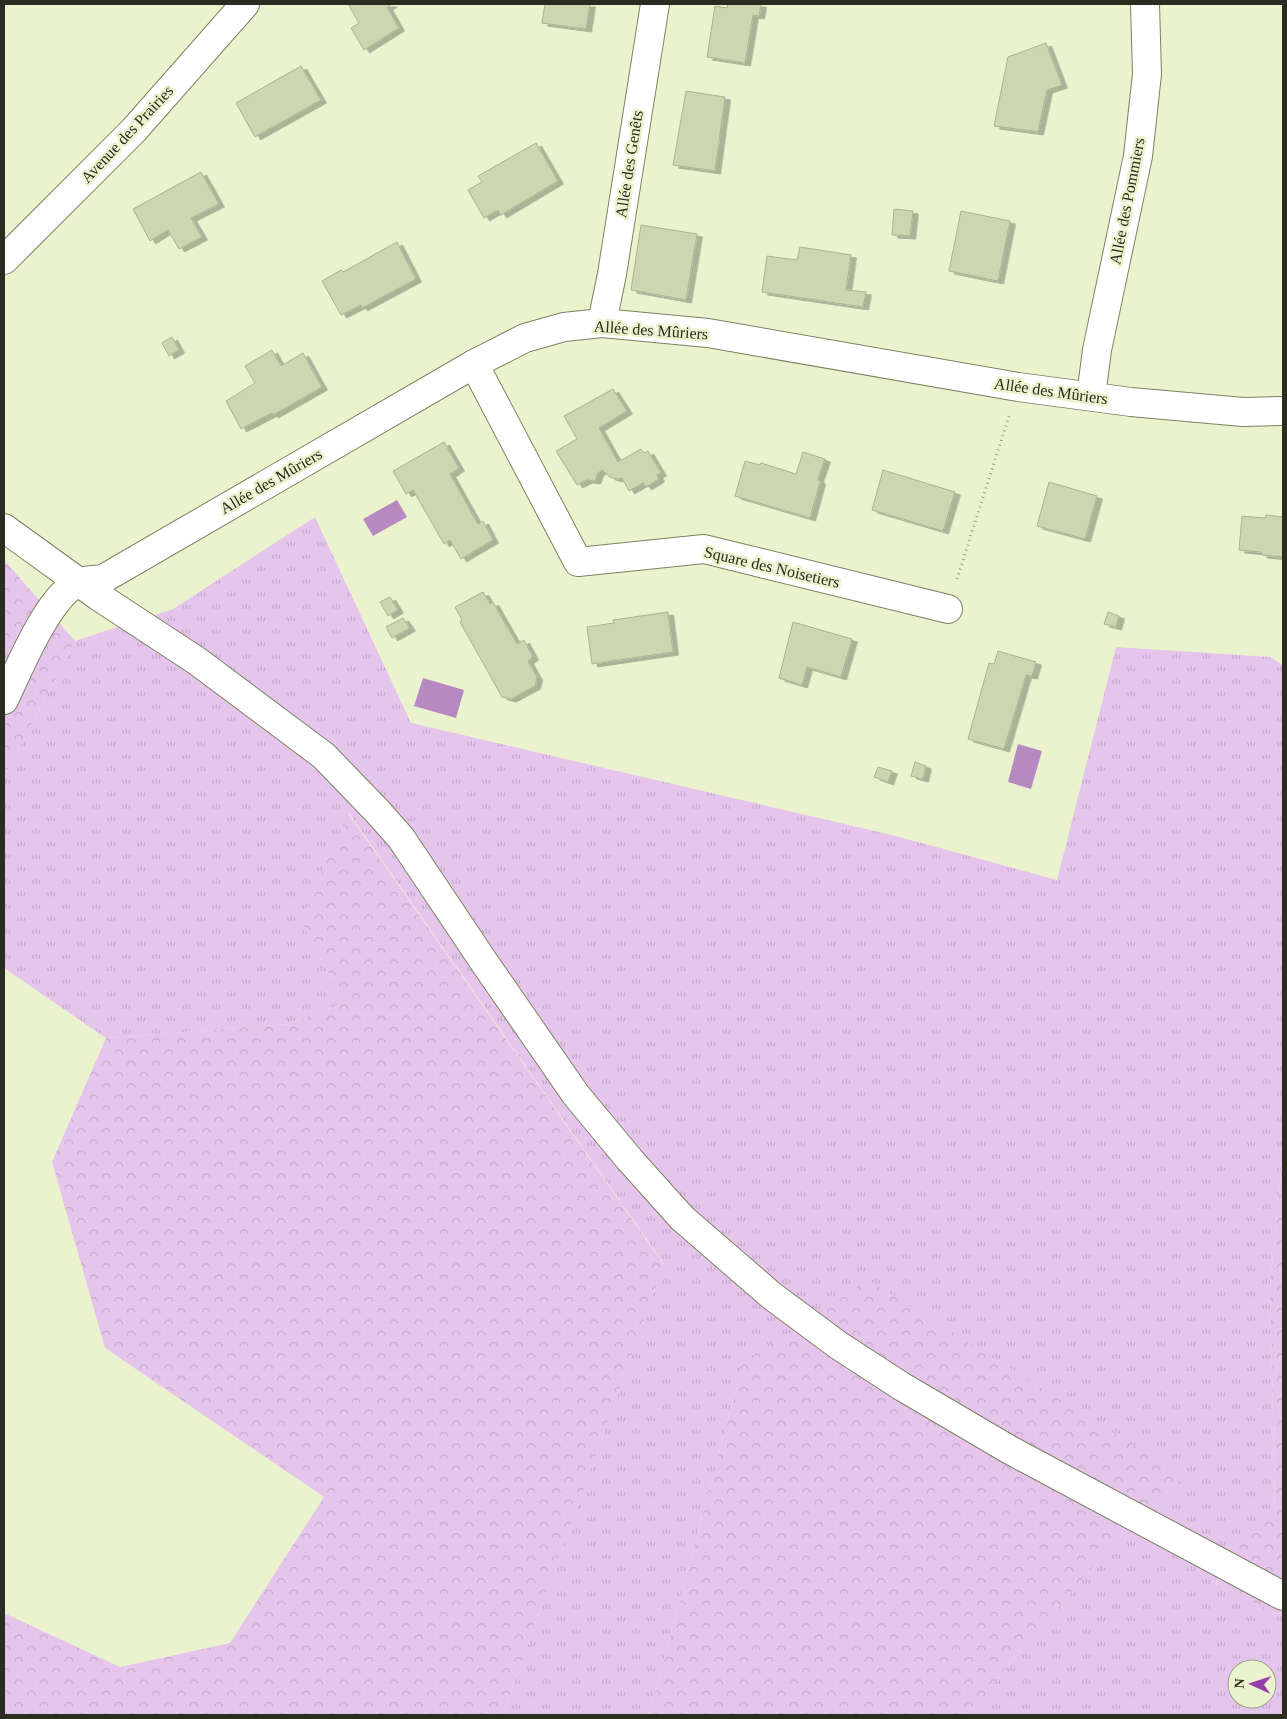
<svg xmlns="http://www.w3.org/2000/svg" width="1287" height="1719" viewBox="0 0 1287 1719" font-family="'Times New Roman',serif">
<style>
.grass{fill:url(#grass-tufts);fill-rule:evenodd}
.forest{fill:url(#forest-crowns)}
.water{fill:#b68ac0}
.building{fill:#cdd5b1;stroke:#abb38f;filter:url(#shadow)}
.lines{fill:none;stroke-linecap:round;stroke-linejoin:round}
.minor-casing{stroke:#7b8261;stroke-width:30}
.tertiary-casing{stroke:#7b8261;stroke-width:30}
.path{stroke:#999f84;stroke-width:3;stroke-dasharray:1 4;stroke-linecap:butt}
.minor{stroke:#fff;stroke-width:28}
.tertiary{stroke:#fff;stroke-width:28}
.labels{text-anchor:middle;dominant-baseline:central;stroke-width:5;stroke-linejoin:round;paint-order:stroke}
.street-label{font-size:16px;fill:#292c1e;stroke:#ebf3ce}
</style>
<defs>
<pattern id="grass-tufts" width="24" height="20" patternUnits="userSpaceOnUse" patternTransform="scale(1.25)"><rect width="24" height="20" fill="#e6c5ed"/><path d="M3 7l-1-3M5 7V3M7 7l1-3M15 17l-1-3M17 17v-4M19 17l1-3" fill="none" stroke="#c5a9cb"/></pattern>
<pattern id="forest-crowns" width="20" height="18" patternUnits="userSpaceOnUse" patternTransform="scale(1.25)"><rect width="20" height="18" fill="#e6c5ed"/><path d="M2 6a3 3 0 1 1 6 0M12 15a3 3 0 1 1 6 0" fill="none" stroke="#c5a9cb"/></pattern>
<filter id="shadow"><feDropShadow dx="5.5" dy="3" stdDeviation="0" flood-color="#0004"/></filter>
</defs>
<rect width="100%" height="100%" fill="#ebf3ce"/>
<!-- grass -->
<path class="grass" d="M315,517L411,723L896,836L1057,880L1116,647L1270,657L1283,665V1150L1270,1286L1275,1513L1229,1547L1216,1585L1283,1616V1715H965L1112,1545L1184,1477L743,1364L649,1715H503L664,1264L349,813L301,921L344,1003L288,1024L106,1038L4,968V777L75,641L173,609ZM1237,1669H1267V1699H1237Z"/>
<!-- forest -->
<g class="forest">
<path d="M4,560L75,641L4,777Z"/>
<path d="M348,813L664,1265L503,1715H4V1613L120,1667L230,1643L324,1497L105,1348L52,1162L106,1038L288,1024L344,1003L301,921Z"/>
<path d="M1283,1150V1616L1216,1586L1229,1547L1275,1512L1270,1286Z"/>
<path d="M868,1280L1184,1477L1112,1545L965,1715H649L743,1364Z"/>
</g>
<!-- water -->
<g class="water">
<path d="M397,500L407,517L373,536L363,519Z"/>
<path d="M423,678L464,690L456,718L414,706Z"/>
<path d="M1018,744L1042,751L1031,789L1008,782Z"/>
</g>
<!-- building -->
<g class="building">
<path d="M348,4H392L387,7L399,28L364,50L351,28L359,23Z"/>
<path d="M545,4H590L586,29L542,23Z"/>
<path d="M728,4H761L759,16L753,15L745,63L707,57L715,6L727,8Z"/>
<path d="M1046,43L1062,85L1047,90L1038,132L994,126L1008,57Z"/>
<path d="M301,66L321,100L255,137L236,103Z"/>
<path d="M686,91L725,97L715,171L673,165Z"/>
<path d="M536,143L558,181L501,215L498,210L484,218L468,190L482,182L478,176Z"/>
<path d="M201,172L219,204L191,218L202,237L179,249L168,230L150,241L133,209Z"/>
<path d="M894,209L913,211L910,236L892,235Z"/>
<path d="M961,211L1010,221L998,281L949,271Z"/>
<path d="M641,225L697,234L686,300L631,290Z"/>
<path d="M397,242L416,279L362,308L361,305L341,315L322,281L341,270L343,272Z"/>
<path d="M800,247L851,255L846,290L866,292L863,307L762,292L767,256L797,260Z"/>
<path d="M172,337L179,350L169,356L162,343Z"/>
<path d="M272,350L281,366L303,353L322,387L273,415L272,413L241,429L226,401L255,383L245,366Z"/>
<path d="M613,389L627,411L599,428L618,462L641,449L644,453L648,451L661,473L657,475L659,479L646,487L643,483L629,491L622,478L617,479L610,477L602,470L598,473L595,481L587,480L577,485L556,451L577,439L564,416Z"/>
<path d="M444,442L459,468L450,474L478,524L483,521L493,540L461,559L450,540L444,544L413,490L406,494L393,471Z"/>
<path d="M803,452L825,459L818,479L820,482L810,518L735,496L745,461L760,465L761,463L796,474Z"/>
<path d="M883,470L955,492L943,531L872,510Z"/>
<path d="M1049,482L1097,496L1085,539L1037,526Z"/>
<path d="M1266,515L1283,517V557L1262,555L1261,552L1239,550L1242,516L1265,518Z"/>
<path d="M483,592L490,604L493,602L517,644L524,640L533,657L528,661L537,677L535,686L511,699L502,697L460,622L462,620L455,607Z"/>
<path d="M390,597L398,610L388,616L380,602Z"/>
<path d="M668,612L673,652L592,664L587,627L614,623L613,620Z"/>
<path d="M1108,612L1119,616L1116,627L1104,624Z"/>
<path d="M403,618L410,628L392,638L386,627Z"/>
<path d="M793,622L852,639L841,677L807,667L802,685L779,678Z"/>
<path d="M998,651L1036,662L1032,676L1026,675L1004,749L968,739L989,663L994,664Z"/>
<path d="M915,762L926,766L923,779L911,776Z"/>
<path d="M878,767L892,771L888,782L874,777Z"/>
</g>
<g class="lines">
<defs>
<g id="minor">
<path d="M4,260L134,130L245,4"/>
<path d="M602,323L612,274L655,4"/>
<path d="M474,364L578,562L704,549L948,609"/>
<path d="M1091,396L1097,350L1138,156L1147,74L1145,4"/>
<path d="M4,700C18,671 49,593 80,582C87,580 96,580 103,579L474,364L525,338L564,327L602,323L708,333L1018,387L1131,402L1243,412L1283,411"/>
</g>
<path id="tertiary" d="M4,528L98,596L197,661L324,756L378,812L401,838L484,962L576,1095L630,1160L682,1218L772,1296L838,1345L901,1386L1010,1450L1283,1596"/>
</defs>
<!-- minor casing -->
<use href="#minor" class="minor-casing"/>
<!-- tertiary casing -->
<use href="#tertiary" class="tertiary-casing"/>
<!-- path -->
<path class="path" d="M957,579L1009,416"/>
<!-- minor -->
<use href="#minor" class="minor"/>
<!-- tertiary -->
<use href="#tertiary" class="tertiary"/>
</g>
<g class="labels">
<!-- street labels -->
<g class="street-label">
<text transform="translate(127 134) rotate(-47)">Avenue des Prairies</text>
<text transform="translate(629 164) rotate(-81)">Allée des Genêts</text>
<text transform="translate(1127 201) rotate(-79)">Allée des Pommiers</text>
<text transform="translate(651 330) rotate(4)">Allée des Mûriers</text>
<text transform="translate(1051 391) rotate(8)">Allée des Mûriers</text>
<text transform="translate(271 481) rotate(-30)">Allée des Mûriers</text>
<text transform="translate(772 567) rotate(13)">Square des Noisetiers</text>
</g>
</g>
<!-- border -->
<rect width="1287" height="1719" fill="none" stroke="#292c1e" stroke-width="10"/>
<!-- north arrow -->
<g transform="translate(1252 1684) rotate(273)"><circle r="24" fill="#ebf3ce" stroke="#9da388"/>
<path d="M0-4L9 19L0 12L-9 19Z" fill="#963eaa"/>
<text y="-8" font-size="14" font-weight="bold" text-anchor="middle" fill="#292c1e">N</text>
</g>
</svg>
